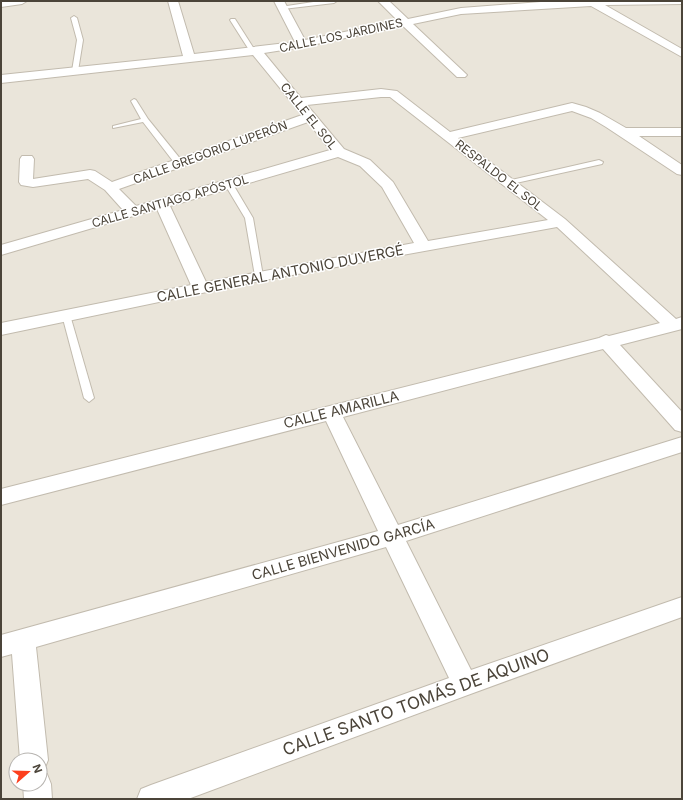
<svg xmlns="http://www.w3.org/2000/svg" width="683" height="800" viewBox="0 0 683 800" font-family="Inter,sans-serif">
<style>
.residential{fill:#eae5da;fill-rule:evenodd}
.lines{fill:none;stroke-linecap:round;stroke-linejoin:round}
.lane-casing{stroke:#c2bbae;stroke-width:2}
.street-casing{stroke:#c2bbae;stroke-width:2}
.lane{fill:#fff;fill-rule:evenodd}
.street{fill:#fff;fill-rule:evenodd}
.labels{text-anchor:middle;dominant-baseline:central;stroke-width:3;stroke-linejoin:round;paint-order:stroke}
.far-street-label{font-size:12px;fill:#4b4439;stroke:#fff}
.street-label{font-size:14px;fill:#4b4439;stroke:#fff}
.near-street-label{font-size:17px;fill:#4b4439;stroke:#fff}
</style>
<rect width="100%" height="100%" fill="#f6f3ec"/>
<!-- residential -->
<path class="residential" d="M1,1H682V799H1ZM16,760H40V784H16Z"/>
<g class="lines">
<defs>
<g id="lane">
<path d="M320,1H337L334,3L283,9L280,7Z"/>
<path d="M74,16L77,18L83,40L78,71L75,73L72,71L77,40L71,18Z"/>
<path d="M231,19H235L256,52L255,53H251L230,20Z"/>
<path d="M134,99L136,100L148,119L182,161V165H176L143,122L113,128V126L141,119L131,101Z"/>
<path d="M599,160L603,162L602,164L507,185L503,183L507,181Z"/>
<path d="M225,181H231L253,218L263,276L262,278H256L255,276L245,218L224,183Z"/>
<path d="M66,312L70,315L94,398L89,402L84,398L62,315Z"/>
</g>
<g id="street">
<path d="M1,1H27L22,4L1,7Z"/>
<path d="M168,1H178L194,54L295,42L274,1H284L305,40L398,21L378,1H389L408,19L461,8L554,1H682V4L605,5L682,49V57L591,6L461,14L413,24L465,73L467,75L465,77H457L403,26L302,47L264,53L301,98L381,89L397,91L450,132L572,103L586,107L600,113L626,128H682V136H639L682,165V175L677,174L606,127L591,118L572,111L458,138L565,219L676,319L682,317V329L620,345L682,412V432L675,430L603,349L343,417L398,525L682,437V452L406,541L471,670L682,597V617L465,696L188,799H137L141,789L151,785L449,678L386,547L36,647L48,760L44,770L40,771V760H20L12,654L1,657V635L378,531L326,421L1,505V489L599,338L606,335L609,336L660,323L557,227L259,281L1,335V323L191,285L157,209L1,255V245L123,210L105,190L88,179L33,187L21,185L19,182L20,159L22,156H32L34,159L33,179L90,170L95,171L112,182L302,115L253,55L1,83V75L183,56ZM381,97H390L548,220L428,241L393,182L370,160L344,149L307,105ZM308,122L330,150L136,206L119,189ZM338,157L360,166L382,187L414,243L206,282L170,206Z"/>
<path d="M40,771L47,774L51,784L52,799H24L23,784H40Z"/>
</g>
</defs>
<!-- lane casing -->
<use href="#lane" class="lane-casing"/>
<!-- street casing -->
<use href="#street" class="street-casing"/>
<!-- lane -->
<use href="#lane" class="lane"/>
<!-- street -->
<use href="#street" class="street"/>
</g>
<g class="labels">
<!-- far-street labels -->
<g class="far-street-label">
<text transform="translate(341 35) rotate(-12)">CALLE LOS JARDINES</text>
<text transform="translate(309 116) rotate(51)">CALLE EL SOL</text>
<text transform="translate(210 152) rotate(-20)">CALLE GREGORIO LUPERÓN</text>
<text transform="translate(499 175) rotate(38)">RESPALDO EL SOL</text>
<text transform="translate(170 201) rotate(-16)">CALLE SANTIAGO APÓSTOL</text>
</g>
<!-- street labels -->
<g class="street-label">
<text transform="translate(280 273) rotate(-11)">CALLE GENERAL ANTONIO DUVERGÉ</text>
<text transform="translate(341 409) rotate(-14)">CALLE AMARILLA</text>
<text transform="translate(343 549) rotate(-16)">CALLE BIENVENIDO GARCÍA</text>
</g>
<!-- near-street labels -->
<g class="near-street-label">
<text transform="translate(416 702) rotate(-20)">CALLE SANTO TOMÁS DE AQUINO</text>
</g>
</g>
<!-- border -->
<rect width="683" height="800" fill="none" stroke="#4b4439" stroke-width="4"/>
<!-- north arrow -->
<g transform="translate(28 772) rotate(70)"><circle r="19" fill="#ffffff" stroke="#b7b4b0"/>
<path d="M0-3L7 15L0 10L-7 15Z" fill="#fc3f1d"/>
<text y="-6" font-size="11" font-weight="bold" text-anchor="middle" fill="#4b4439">N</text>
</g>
</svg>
